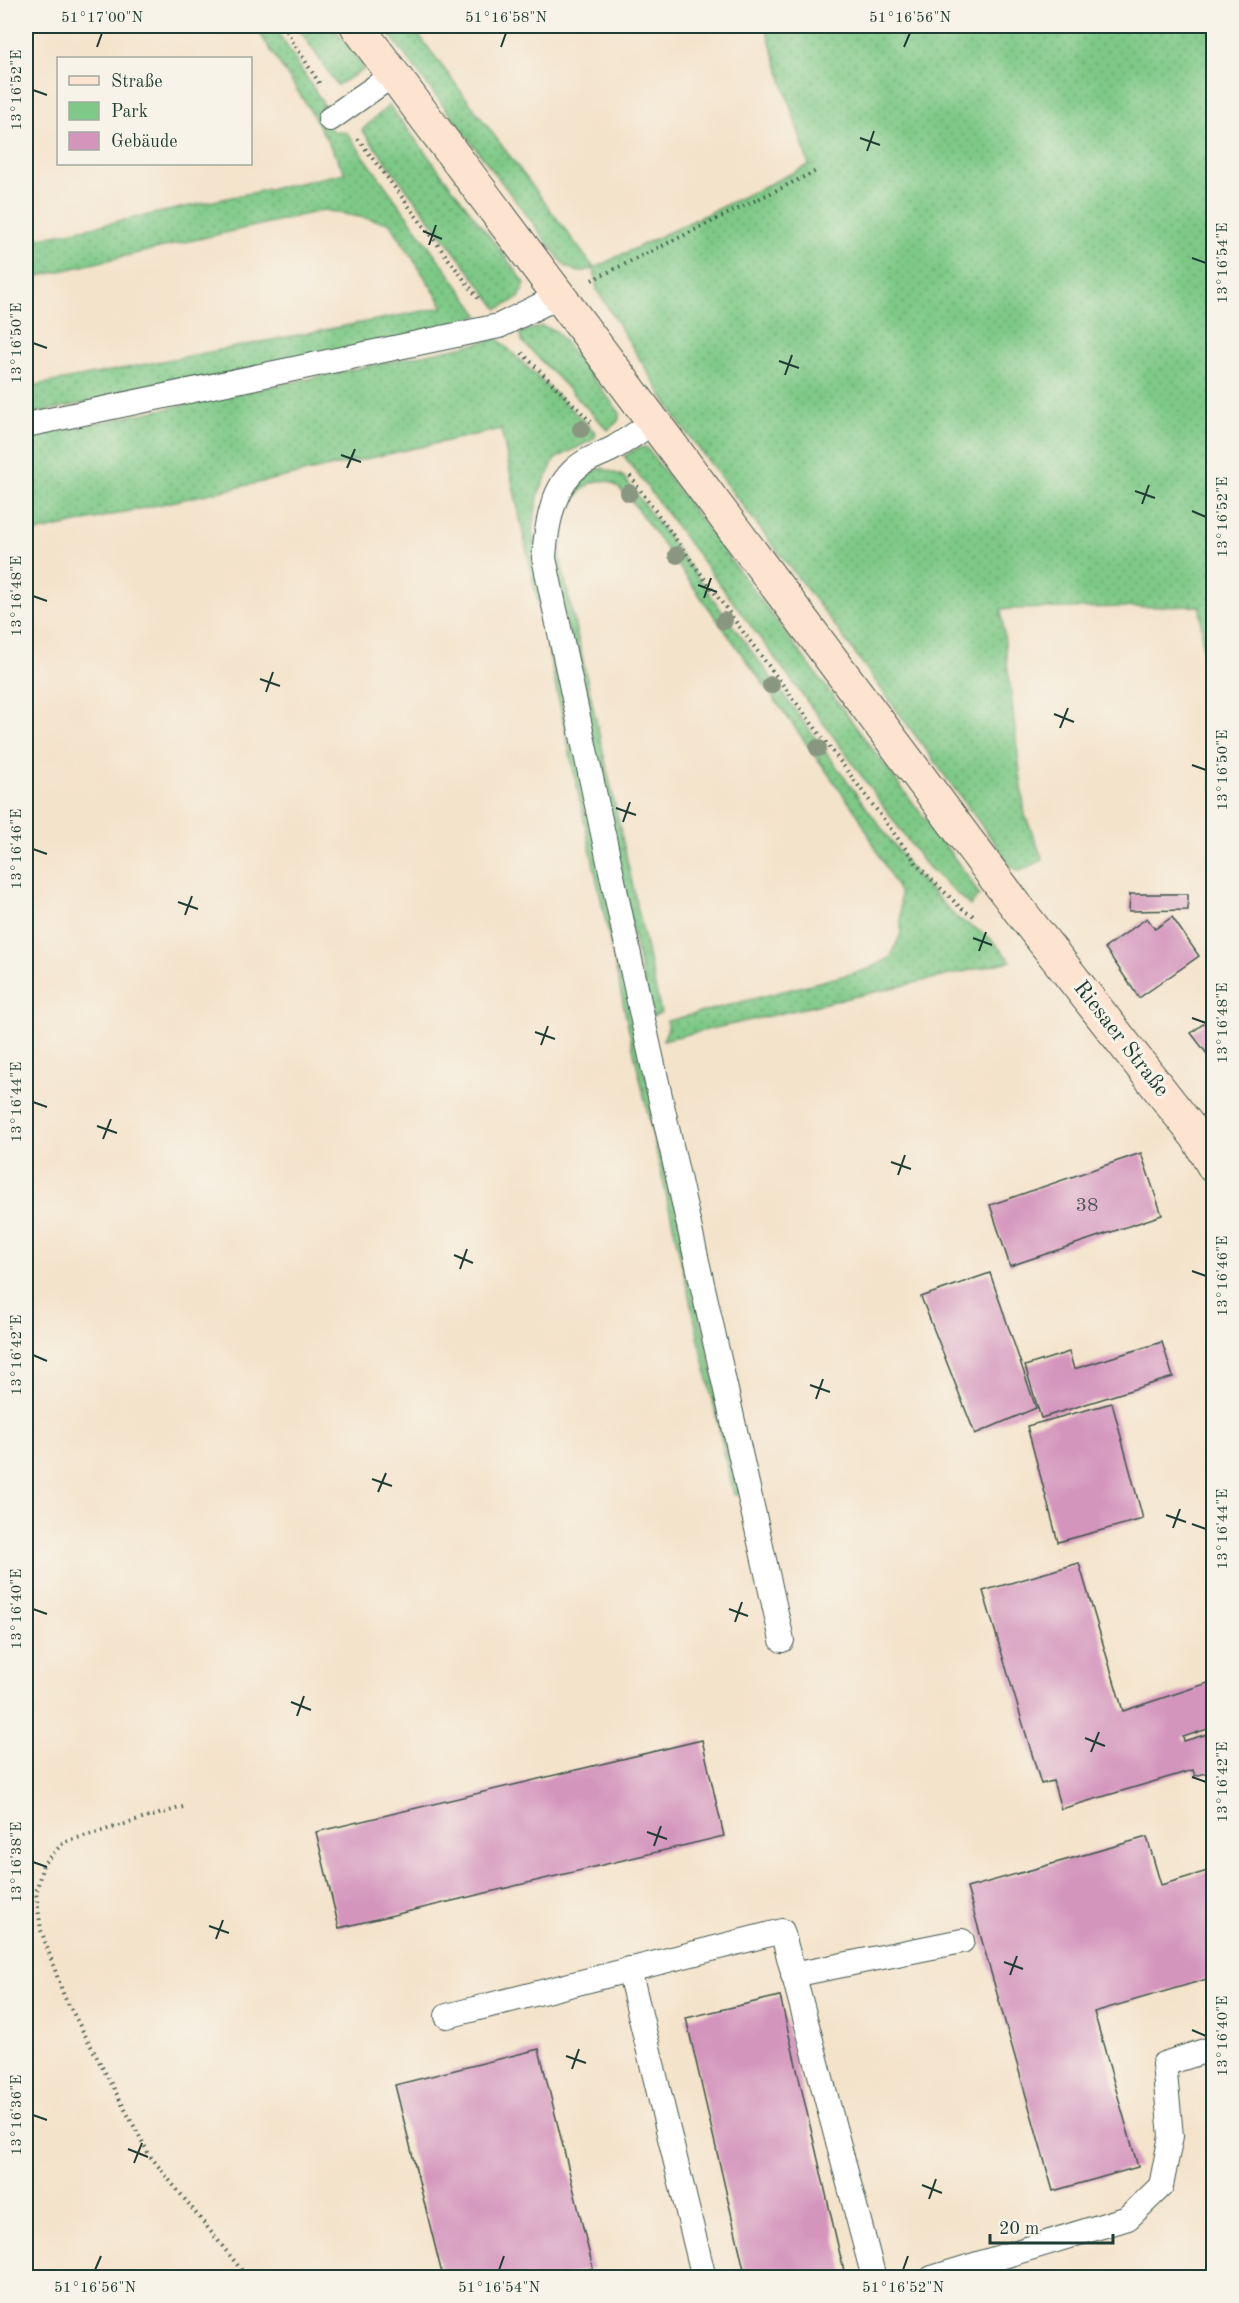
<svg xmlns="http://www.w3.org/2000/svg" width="1239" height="2303" viewBox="0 0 1239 2303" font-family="'Old Standard TT',serif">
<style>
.green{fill:url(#green-dots);stroke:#4e835e;stroke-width:1.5}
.building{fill:#d495bd}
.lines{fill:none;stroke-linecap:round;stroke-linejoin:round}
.service-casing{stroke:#3f564b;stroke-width:26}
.secondary-casing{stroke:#3f564b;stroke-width:35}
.path{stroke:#3f564b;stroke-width:4;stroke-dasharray:1.5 4.5;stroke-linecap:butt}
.service{stroke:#fff;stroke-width:24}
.secondary{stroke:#fde4d1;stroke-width:33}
.tree{fill:#899781}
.ticks{fill:none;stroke:#1f3d34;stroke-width:2}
.labels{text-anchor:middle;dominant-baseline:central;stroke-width:6;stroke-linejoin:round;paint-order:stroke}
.number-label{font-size:20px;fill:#4c5356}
.street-label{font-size:22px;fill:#1f3d34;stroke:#f7f3e8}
.neatline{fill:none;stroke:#1f3d34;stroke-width:2}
.ticks-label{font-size:15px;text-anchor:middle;fill:#1f3d34}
</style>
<defs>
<pattern id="green-dots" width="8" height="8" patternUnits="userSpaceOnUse" patternTransform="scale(1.5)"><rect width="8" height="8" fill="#7ec987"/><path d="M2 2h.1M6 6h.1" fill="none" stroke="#67a46f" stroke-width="1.8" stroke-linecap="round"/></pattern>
</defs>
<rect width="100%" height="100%" fill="#f7f3e8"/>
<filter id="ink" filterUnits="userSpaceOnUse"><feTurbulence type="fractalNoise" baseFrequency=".0167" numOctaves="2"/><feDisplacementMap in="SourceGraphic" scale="12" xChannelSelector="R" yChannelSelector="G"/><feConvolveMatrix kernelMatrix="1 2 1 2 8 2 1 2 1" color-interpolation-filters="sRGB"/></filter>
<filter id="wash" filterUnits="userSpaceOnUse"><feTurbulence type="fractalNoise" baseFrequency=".008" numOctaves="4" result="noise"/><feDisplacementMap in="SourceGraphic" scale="24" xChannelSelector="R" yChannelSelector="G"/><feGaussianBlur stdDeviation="1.35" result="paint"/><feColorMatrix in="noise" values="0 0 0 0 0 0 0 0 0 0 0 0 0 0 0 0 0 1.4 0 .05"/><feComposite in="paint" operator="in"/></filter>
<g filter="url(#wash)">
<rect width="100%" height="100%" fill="#f4e3cb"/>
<!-- green -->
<g class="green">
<path d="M255,26H274L324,105L319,110L332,131L347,133L479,315L459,326L26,415V387L444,307L390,223L324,210L26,279V241L345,173L310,110Z"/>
<path d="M297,26H333L365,69L337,85Z"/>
<path d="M383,26H412L594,268L809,165L765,26H1213V790L1200,606L1001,609L1025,815L1043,860L1020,871L1012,867L838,630L680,424L597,290L594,269L579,272L566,267Z"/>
<path d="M389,105L525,283L519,298L498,309L362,130Z"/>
<path d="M541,326L556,331L620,413L618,421L608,430L522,341L520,333Z"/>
<path d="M498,339L596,433L594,439L555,459L539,492L532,531L634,1022L740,1494L734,1495L627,1021L501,429L26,534V438Z"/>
<path d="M646,447L970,879L979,895L970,906L924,863L836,740L624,456L638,448Z"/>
<path d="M602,468L623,476L631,487L916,875L957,918L988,936L1011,961L663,1040L668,1028L667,1021L869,969L890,958L901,933L900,894L858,815L630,499C625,494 619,487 612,483C588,471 569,505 564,524C561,535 561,547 560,558L661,1013L651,1017L552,558C557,523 564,480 602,468Z"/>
</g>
<g id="blocks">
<!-- building -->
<g class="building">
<path d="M1130,894H1188V910L1129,911Z"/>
<path d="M1172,917L1199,956L1139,998L1105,948L1147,918L1155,929Z"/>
<path d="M1214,1016V1063L1191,1033Z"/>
<path d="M1141,1153L1162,1215L1010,1266L990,1205Z"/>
<path d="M990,1273L1036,1408L975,1434L921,1297Z"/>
<path d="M1162,1342L1173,1377L1041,1418L1025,1366L1069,1352L1074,1369Z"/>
<path d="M1112,1403L1143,1519L1058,1542L1027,1426Z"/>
<path d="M1079,1563L1123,1711L1214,1681V1727L1183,1737L1184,1741L1214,1732V1771L1195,1776L1193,1770L1061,1809L1053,1781L1041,1784L983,1591Z"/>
<path d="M702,1740L724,1836L339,1928L316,1832Z"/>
<path d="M1147,1837L1161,1885L1214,1869V1977L1094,2012L1138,2167L1053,2191L967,1888Z"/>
<path d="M780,1996L842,2263L846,2278H746L686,2018Z"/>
<path d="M539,2049L593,2268L556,2278H443L395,2085Z"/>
</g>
</g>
</g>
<g filter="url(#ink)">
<use href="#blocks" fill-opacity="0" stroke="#3f564b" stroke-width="1.5"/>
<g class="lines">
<defs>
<g id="service">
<path d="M330,119L394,74"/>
<path d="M655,421C641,430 627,440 612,449C598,456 583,460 572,472C551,493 546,530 544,558L644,1025L782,1640"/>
<path d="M26,425L499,326L559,296"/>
<path d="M629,1969L704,2278"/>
<path d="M793,1975L962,1941"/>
<path d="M447,2016L782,1931L874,2278"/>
<path d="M932,2278L1128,2218L1161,2186L1171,2136L1164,2064L1214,2048"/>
</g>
<path id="secondary" d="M357,26L1023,915L1197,1137L1214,1167"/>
</defs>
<!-- service casing -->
<use href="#service" class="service-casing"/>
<!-- secondary casing -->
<use href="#secondary" class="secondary-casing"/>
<!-- path -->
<g class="path">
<path d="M283,26L321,86"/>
<path d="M358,139L478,298"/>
<path d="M592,280L818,170"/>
<path d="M522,353L591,422"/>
<path d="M630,476L738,625L920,868L964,911L974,916"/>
<path d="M183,1807L64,1842L43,1864L36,1893L41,1930L64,1996L150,2156L248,2278"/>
</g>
<!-- service -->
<use href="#service" class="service"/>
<!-- secondary -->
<use href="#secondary" class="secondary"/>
</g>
<!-- trees -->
<g class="tree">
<circle cx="581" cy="429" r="9"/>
<circle cx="629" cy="493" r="9"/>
<circle cx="677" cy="555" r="9"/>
<circle cx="724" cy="621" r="9"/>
<circle cx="771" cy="685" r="9"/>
<circle cx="818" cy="748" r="9"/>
</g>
</g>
<!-- ticks -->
<path class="ticks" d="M97,47L102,33M501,47L506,33M904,47L910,33M33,90L47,95M860,138L880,145M867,151L874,131M423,231L442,239M429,245L436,225M1192,258L1206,263M33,343L47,348M779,361L799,368M785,375L792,355M341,455L361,462M347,468L355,449M1135,491L1155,498M1142,504L1149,485M1192,511L1206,517M698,585L717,592M33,596L47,601M704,598L711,578M260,679L280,686M266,692L273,672M1054,714L1074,722M1060,728L1068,708M1192,765L1206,770M616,808L636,815M623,822L630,802M33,849L47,854M178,902L198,909M185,915L192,896M973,938L992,945M979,951L986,932M1192,1018L1206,1023M535,1032L555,1039M541,1045L548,1026M33,1102L47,1107M97,1126L117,1133M103,1139L111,1119M891,1162L911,1169M898,1175L905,1155M454,1255L473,1263M460,1269L467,1249M1192,1271L1206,1276M33,1355L47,1361M810,1385L830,1392M816,1399L823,1379M372,1479L392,1486M378,1492L386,1473M1166,1515L1186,1522M1192,1524L1206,1529M1173,1528L1180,1509M33,1609L47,1614M729,1609L748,1616M735,1622L742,1602M291,1702L311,1710M297,1716L304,1696M1085,1738L1105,1746M1091,1752L1099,1732M1192,1777L1206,1782M647,1832L667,1839M654,1846L661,1826M33,1862L47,1867M209,1926L229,1933M216,1939L223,1920M1004,1962L1023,1969M1010,1975L1017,1956M1192,2030L1206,2036M566,2056L586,2063M572,2069L579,2049M33,2115L47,2120M128,2149L148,2157M134,2163L142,2143M922,2185L942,2193M929,2199L936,2179M95,2270L101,2256M499,2270L504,2256M903,2270L908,2256"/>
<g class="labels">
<!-- number labels -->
<g class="number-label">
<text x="1087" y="1206">38</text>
</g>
<!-- street labels -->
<g class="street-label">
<text transform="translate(1121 1039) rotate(52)">Riesaer Straße</text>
</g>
</g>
<!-- margin -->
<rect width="1239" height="2303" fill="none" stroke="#f7f3e8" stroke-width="66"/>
<!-- legend -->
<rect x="57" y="57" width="195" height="108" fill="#f7f3e8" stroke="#a1aaa0" stroke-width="1.5"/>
<rect x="69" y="76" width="30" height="9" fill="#fde4d1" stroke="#a1aaa0" stroke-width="1.5"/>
<text x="111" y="87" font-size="18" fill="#1f3d34">Straße</text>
<rect x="69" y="102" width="30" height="18" fill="#7ec987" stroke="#a1aaa0" stroke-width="1.5"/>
<text x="111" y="117" font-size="18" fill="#1f3d34">Park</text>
<rect x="69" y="132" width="30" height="18" fill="#d495bd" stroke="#a1aaa0" stroke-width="1.5"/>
<text x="111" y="147" font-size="18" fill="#1f3d34">Gebäude</text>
<!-- scale -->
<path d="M990 2234v9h123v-9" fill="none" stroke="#1f3d34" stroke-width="3"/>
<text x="999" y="2234" font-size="18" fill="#1f3d34" stroke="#f7f3e8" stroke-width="4.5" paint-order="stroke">20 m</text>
<rect x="33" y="33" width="1173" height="2237" class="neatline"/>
<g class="ticks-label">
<text x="102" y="22">51°17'00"N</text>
<text x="506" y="22">51°16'58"N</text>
<text x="910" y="22">51°16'56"N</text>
<text transform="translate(16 90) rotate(-90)" y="5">13°16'52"E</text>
<text transform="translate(1222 263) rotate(-90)" y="5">13°16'54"E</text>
<text transform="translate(16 343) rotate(-90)" y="5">13°16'50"E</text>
<text transform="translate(1222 517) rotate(-90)" y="5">13°16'52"E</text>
<text transform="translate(16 596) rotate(-90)" y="5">13°16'48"E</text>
<text transform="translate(1222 770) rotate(-90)" y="5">13°16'50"E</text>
<text transform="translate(16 849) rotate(-90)" y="5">13°16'46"E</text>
<text transform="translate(1222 1023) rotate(-90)" y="5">13°16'48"E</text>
<text transform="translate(16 1102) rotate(-90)" y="5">13°16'44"E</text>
<text transform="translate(1222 1276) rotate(-90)" y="5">13°16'46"E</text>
<text transform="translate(16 1355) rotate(-90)" y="5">13°16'42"E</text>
<text transform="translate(1222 1529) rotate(-90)" y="5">13°16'44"E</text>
<text transform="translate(16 1609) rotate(-90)" y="5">13°16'40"E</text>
<text transform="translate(1222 1782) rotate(-90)" y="5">13°16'42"E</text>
<text transform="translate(16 1862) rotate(-90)" y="5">13°16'38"E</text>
<text transform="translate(1222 2036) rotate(-90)" y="5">13°16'40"E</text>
<text transform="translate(16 2115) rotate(-90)" y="5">13°16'36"E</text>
<text x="95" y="2292">51°16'56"N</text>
<text x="499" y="2292">51°16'54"N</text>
<text x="903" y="2292">51°16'52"N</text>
</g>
</svg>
